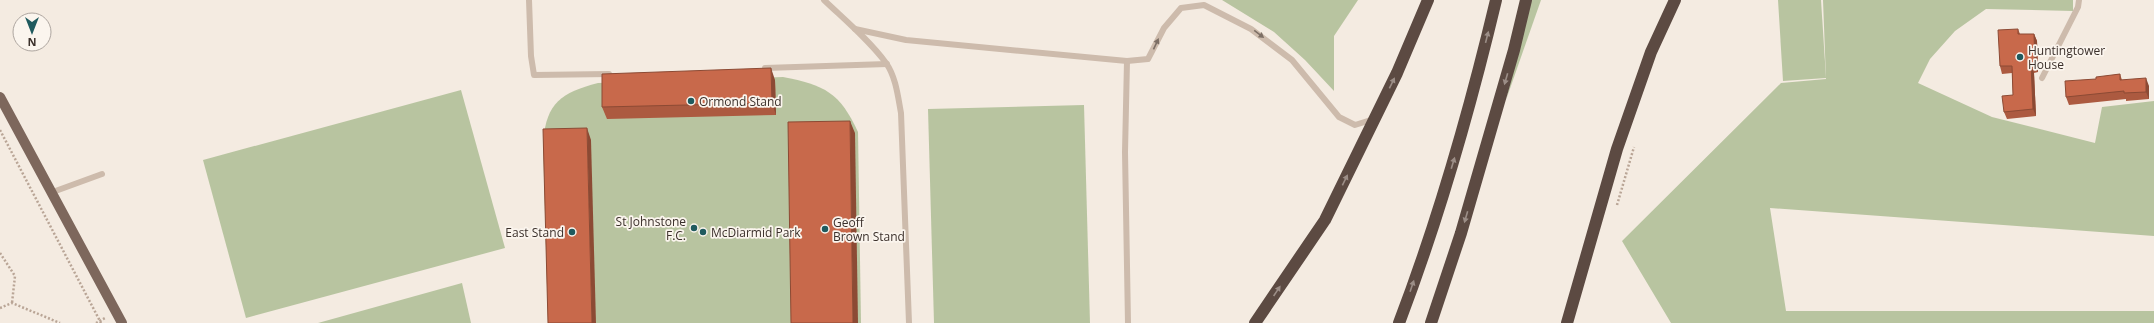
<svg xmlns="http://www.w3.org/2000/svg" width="2154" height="323" viewBox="0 0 2154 323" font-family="'Open Sans',sans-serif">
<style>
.green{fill:#b8c4a0}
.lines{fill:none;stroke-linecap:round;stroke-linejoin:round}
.path{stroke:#b9a596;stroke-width:2.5;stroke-dasharray:2 2;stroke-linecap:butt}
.lane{stroke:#cdbbac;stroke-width:6}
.primary{stroke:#7d675c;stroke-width:10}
.highway{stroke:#5c4a42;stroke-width:12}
.wall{fill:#ac5a40}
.shaded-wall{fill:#8c4a34}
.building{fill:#c8694b;stroke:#8c4a34}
.oneway{fill:#7d6f65}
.oneway2{fill:#9c8e87}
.poi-dot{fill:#1f5a5e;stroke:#fbf5ee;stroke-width:1.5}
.labels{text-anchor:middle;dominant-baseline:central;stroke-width:3.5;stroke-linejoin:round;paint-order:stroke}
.poi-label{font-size:12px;fill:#3b302b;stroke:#fbf5ee;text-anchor:start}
</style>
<rect width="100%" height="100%" fill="#f4ebe1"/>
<!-- green -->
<g class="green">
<path d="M1222,0H1358L1334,36V91L1305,60L1274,32Z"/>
<path d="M1531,0H1541L1506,100Z"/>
<path d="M1778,0H1821L1826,78L1783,81Z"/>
<path d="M1823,0H2073V11L1986,9L1955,31L1930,59L1918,83L1992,117L2095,143L2102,107L2154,101V236L1770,208L1786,311H2154V323H1671L1622,241L1781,83L1826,79Z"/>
<path d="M783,77C825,85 840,93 858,132L861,323H548L543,141C547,102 561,93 598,83Z"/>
<path d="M461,90L505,248L246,318L203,160Z"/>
<path d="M1084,105L1090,323H934L928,109Z"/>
<path d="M462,283L471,323H318Z"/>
</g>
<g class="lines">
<!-- path -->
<g class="path">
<path d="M0,130L101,323"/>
<path d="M1617,205L1634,147"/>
<path d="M0,253L15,276L12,303"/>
<path d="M0,308L12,303L60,323"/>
<path d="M96,323L105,318"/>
</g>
<!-- lane -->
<g class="lane">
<path d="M529,0L531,56L534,75L609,74"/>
<path d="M824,0C845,20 869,40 886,63C896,77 898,97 901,113L909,323"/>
<path d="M855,29L906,40L1127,61L1125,152L1128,323"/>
<path d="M1127,61L1148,59L1164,28L1181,8L1204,5L1251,29L1292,60L1339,117L1355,125L1374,119"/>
<path d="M765,68L887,64"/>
<path d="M2042,78L2078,7L2079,0"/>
<path d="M50,193L102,174"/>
</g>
<!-- primary -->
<path class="primary" d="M0,97L122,323"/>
<!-- highway -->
<g class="highway">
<path d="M1255,323L1325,220L1397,73L1428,0"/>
<path d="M1399,323C1439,218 1470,109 1496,0"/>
<path d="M1431,323L1461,233L1514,50L1526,0"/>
<path d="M1567,323L1617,149L1651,52L1675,0"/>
</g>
</g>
<!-- wall -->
<g class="wall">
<path d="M2018,29L2020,34H2034L2037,41L2038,72L2034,73L2036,116L2007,119L2004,112L2013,95L2012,73L2002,74L2000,66Z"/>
<path d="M2120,74L2122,80L2149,86V99L2126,101V99L2069,105L2066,97L2096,79Z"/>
<path d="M775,80L776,115L607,119L602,107Z"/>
</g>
<!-- shaded-wall -->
<g class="shaded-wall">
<path d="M2034,34L2037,41L2038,72L2035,65Z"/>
<path d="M2031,65L2034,73L2036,116L2033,109Z"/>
<path d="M771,68L775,80L776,115L772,103Z"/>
<path d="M2146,78L2149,86V99L2146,92Z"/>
<path d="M850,121L855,133L858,323H853Z"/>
<path d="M587,128L591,140L596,323H592Z"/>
</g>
<!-- building -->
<g class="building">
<path d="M2018,29V34H2034L2035,65H2031L2033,109L2004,112L2002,96L2013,95L2012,66H2000L1998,30Z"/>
<path d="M771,68L772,103L602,107V74Z"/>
<path d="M2120,74V80L2146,78V92L2124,93V91L2066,97L2065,81L2096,79V77Z"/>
<path d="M850,121L853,323H791L788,122Z"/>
<path d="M587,128L592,323H548L543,129Z"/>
</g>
<!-- one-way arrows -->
<defs><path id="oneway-solid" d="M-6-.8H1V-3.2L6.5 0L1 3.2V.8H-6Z"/></defs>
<g class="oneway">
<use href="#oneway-solid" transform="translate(1259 34) rotate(37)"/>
<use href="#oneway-solid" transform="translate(1156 44) rotate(-65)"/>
</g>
<g class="oneway2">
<use href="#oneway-solid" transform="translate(1487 37) rotate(-76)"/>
<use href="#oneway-solid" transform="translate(1506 79) rotate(106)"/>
<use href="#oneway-solid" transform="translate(1392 83) rotate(-64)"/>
<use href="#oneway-solid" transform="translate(1453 163) rotate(-73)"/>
<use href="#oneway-solid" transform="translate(1345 180) rotate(-64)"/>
<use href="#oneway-solid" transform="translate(1466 217) rotate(106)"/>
<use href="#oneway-solid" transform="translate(1412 286) rotate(-71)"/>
<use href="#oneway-solid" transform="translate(1277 291) rotate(-56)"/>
</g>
<!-- markers -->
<g class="poi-dot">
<circle cx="2020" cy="57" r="4"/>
<circle cx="691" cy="101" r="4"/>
<circle cx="694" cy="228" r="4"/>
<circle cx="825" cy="229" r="4"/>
<circle cx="572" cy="232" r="4"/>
<circle cx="703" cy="232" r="4"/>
</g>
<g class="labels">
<!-- poi labels -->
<g class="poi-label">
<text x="2028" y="50">Huntingtower<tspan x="2028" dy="14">House</tspan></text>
<text x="699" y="101">Ormond Stand</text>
<text x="686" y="221" text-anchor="end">St Johnstone<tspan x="686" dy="14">F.C.</tspan></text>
<text x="833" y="222">Geoff<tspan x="833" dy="14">Brown Stand</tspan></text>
<text x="564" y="232" text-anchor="end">East Stand</text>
<text x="711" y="232">McDiarmid Park</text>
</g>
</g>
<!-- north arrow -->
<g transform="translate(32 32) rotate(180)"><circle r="19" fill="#fbf5ee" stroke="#aea6a0"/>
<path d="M0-3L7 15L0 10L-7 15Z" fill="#1f5a5e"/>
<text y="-6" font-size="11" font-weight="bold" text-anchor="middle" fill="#3b302b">N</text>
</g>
</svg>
